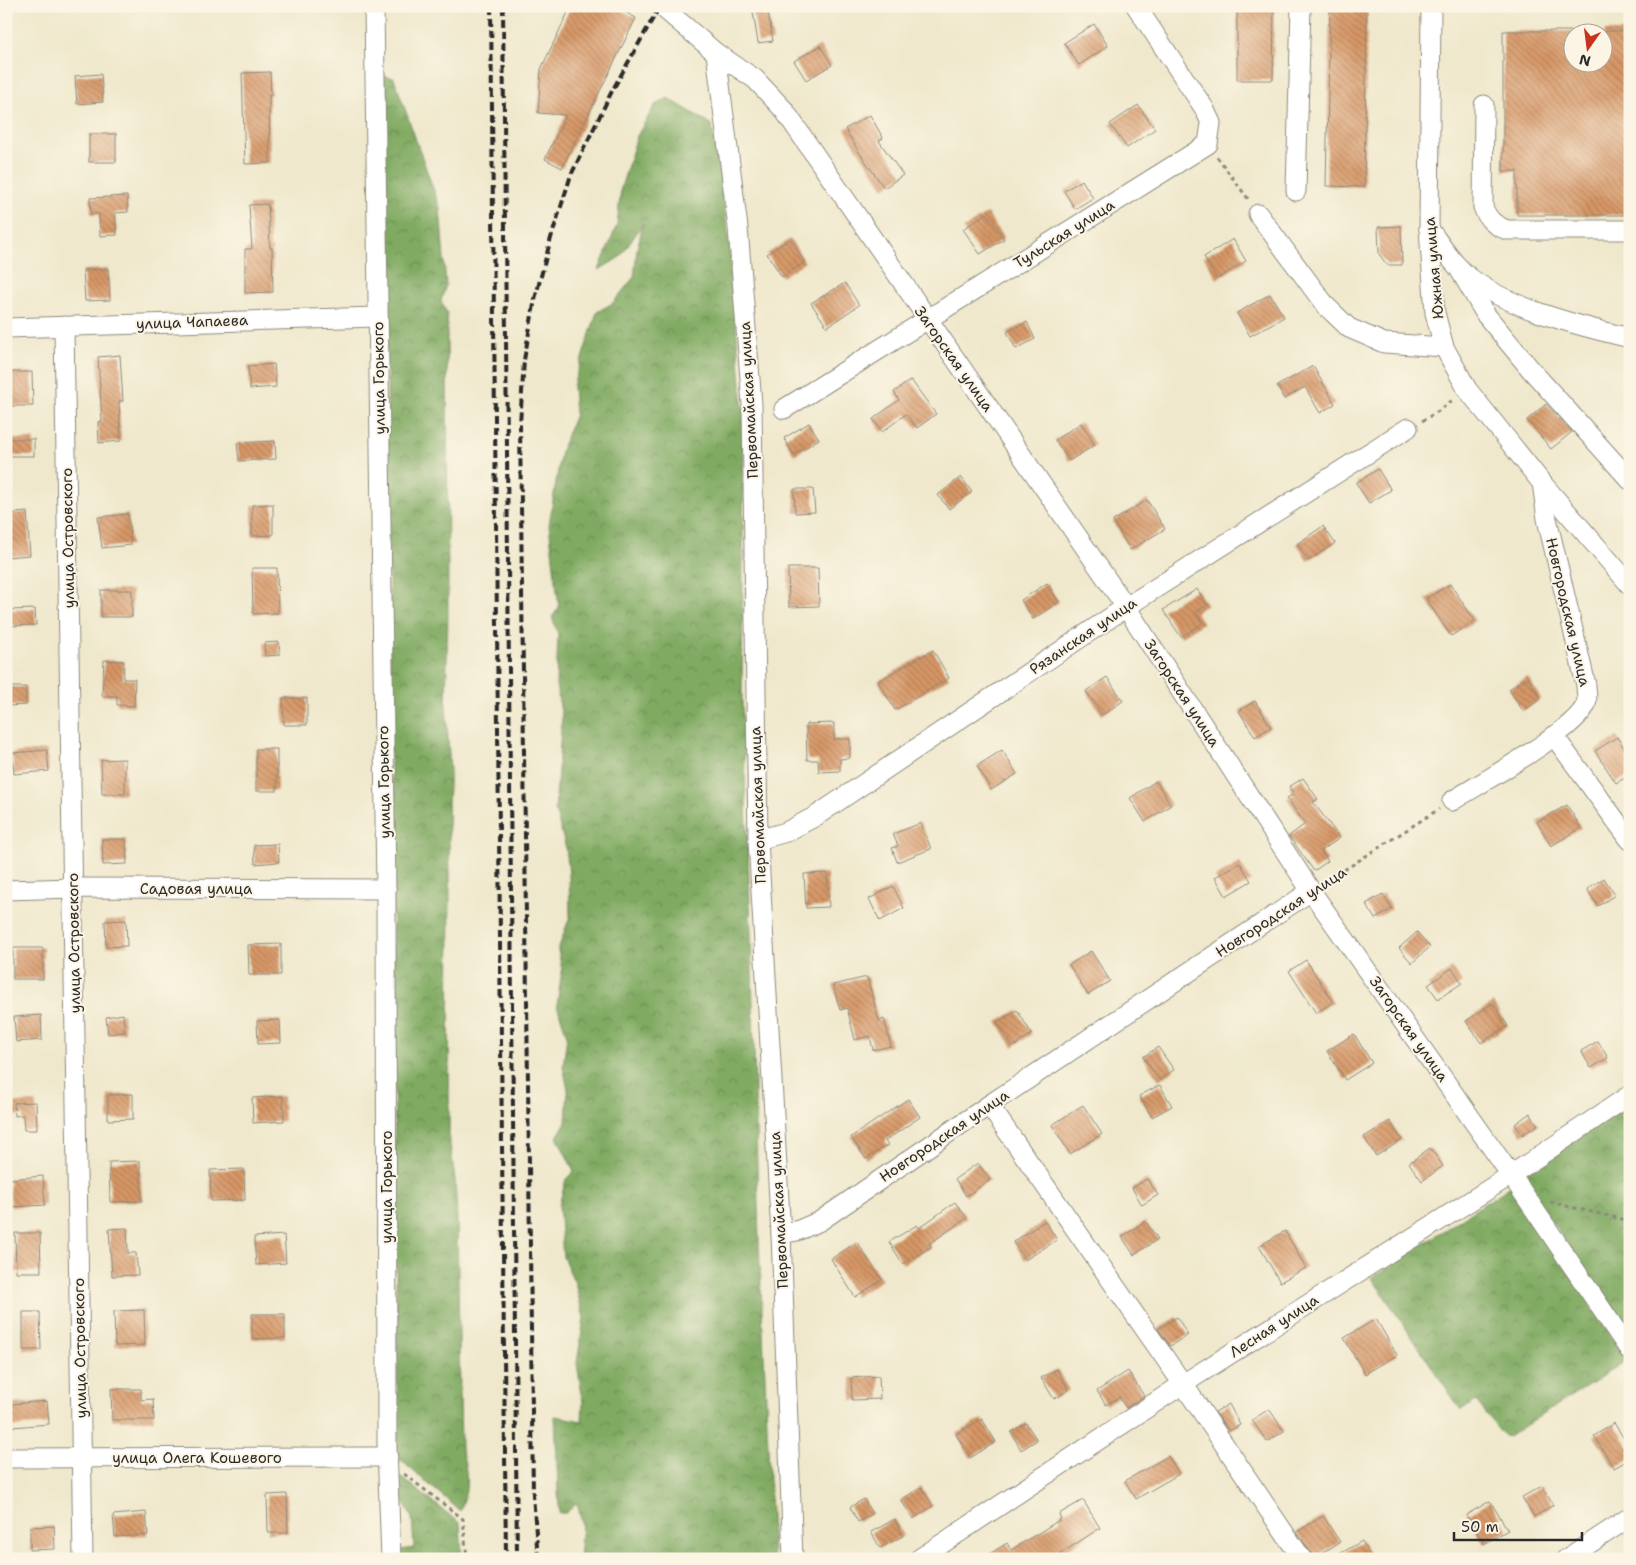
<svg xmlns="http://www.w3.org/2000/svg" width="1636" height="1565" viewBox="0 0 1636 1565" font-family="'Shantell Sans',sans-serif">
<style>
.forest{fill:url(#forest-crowns);stroke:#566a46}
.building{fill:url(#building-back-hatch)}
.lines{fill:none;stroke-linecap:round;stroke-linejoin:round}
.minor-casing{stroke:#8d8a7c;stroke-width:21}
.path{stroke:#8d8a7c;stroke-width:3;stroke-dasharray:4 4;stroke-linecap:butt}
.minor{stroke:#fff;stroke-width:19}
.rail{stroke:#2b2b2b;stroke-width:4;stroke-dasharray:8 4;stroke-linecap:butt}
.labels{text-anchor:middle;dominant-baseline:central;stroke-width:4;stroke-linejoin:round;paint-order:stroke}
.street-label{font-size:15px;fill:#2b2b2b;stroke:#fcf5e5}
</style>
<defs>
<pattern id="forest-crowns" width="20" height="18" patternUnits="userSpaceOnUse" patternTransform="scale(1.25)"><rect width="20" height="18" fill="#80aa62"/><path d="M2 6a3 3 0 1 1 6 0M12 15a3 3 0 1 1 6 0" fill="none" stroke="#698b51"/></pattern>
<pattern id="building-back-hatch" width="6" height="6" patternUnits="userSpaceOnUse" patternTransform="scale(1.25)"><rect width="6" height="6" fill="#d79766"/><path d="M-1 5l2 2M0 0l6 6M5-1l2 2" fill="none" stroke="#af7b54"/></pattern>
</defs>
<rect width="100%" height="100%" fill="#fcf5e5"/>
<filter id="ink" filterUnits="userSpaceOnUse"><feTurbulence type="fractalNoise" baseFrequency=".02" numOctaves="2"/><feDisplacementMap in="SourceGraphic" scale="10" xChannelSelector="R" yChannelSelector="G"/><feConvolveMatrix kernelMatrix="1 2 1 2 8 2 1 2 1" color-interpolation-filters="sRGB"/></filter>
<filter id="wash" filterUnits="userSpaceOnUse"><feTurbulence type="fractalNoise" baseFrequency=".0096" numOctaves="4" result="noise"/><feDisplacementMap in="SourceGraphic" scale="20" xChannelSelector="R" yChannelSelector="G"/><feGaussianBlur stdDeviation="1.12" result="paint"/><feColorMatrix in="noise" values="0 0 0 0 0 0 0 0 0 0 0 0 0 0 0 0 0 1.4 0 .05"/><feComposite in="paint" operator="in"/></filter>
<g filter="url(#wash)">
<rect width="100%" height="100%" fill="#efe8cc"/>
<!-- forest -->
<g class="forest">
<path d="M384,76L394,78L440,208L446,285L441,301L447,313L448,612L446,706L450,770L448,802L450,873L449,1138L455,1179L457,1218L461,1449C468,1472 469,1488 460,1511L398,1458Z"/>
<path d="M668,98L712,125L728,232L744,419L742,700L751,930L759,1242L773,1559H579L582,1523L577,1503L566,1513H559L555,1416L582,1421L583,1403L577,1363L584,1318L575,1283L563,1257L559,1205L566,1179L574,1171L557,1137L566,1122L568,1089L563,1067L567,1036L557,1005L562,970L558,950L570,916L569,874L566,848L555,810L562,717L556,685L558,634L552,617L559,608L549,525L561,451L575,414L573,386L597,312L613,303L634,277L637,249L643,224L620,257L599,270L617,225L621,188L637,136L655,105Z"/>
<path d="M1627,1106L1630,1110V1336L1520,1176Z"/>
<path d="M1511,1186L1627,1360L1506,1438L1476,1401L1461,1410L1372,1278Z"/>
<path d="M398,1475L460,1523L462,1559H399V1550L414,1548L412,1518L400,1494Z"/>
</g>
<g id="blocks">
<!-- building -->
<g class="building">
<path d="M571,6H614L636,18L562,168L545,159L566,115L538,113L541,69Z"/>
<path d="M752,6H767L773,41L758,43Z"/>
<path d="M1237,6H1274L1273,80H1237Z"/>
<path d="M1330,6H1367L1364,187L1326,186Z"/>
<path d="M1094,24L1108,46L1079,65L1064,43Z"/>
<path d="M1503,31H1574V62H1604V31H1630V215H1517V171H1503Z"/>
<path d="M820,46L832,65L806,80L794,61Z"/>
<path d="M270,72L271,95H269L270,163L245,164L242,73Z"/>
<path d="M101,74L103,102L77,104L75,76Z"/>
<path d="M1138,105L1155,129L1127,148L1110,124Z"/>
<path d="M870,115L883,138L879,141L903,175L884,188L859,152L845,129Z"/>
<rect x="89" y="134" width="27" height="28"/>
<path d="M1082,180L1093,198L1075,209L1064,191Z"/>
<path d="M127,196L128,212L115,213L117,235L100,236L99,214H91L90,198Z"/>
<path d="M268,204L270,248H272L273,292L245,293V249H252L249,205Z"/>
<path d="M987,213L1004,239L980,254L963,229Z"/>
<path d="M1401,226L1402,265H1387L1379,254L1378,227Z"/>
<path d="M790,239L805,262L782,277L767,254Z"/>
<path d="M1233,239L1246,261L1217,279L1204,257Z"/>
<path d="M108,269L110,300L85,301L83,270Z"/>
<path d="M845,283L859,305L827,327L811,303Z"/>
<path d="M1270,294L1284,317L1250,336L1237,313Z"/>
<path d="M1027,322L1035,339L1016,349L1007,332Z"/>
<path d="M120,355L123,401H119L121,441L99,443L98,422L102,421L98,357Z"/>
<path d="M274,364L276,387L250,389L248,366Z"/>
<path d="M1313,366L1335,404L1320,413L1305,387L1284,399L1277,386Z"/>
<path d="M6,372H32L33,406H6Z"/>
<path d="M911,380L936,414L917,428L906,414L882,432L873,419L899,400L894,392Z"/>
<path d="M1546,404L1572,432L1551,449L1527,420Z"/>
<path d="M809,423L819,439L794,455L784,438Z"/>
<path d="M1081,423L1095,445L1069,461L1055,440Z"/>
<rect x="6" y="439" width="28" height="17"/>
<path d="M275,441L276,459L239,461L237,443Z"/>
<path d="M1378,469L1391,490L1369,503L1356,483Z"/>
<path d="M961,477L972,492L949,509L938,495Z"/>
<path d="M794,489H813L815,512L795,513Z"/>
<path d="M1147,500L1165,529L1130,550L1113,521Z"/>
<path d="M273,504V535L252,536V505Z"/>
<path d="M27,512L30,555L7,557L6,514Z"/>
<path d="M128,514L131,545L102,548L98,517Z"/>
<path d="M1323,526L1335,543L1308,561L1297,544Z"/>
<path d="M252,568H277L278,613L253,614Z"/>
<path d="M788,568H818L819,606L789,607Z"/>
<path d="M1047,583L1059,602L1033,619L1021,600Z"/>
<path d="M1450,584L1475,621L1451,636L1426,599Z"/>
<path d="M1197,589L1207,605L1196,612L1203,623L1181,637L1163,610Z"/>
<rect x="101" y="590" width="31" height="27"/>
<path d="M35,609L36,625L10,626L9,610Z"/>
<path d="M279,642L280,655L265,656L264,643Z"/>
<path d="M933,650L949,678L895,710L878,681Z"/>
<path d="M104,660L124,661L123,679H135L134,706L117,705V696H102Z"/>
<path d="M1107,677L1123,701L1102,715L1086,691Z"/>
<path d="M1528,677L1541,699L1523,711L1509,689Z"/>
<path d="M8,687H26V705L8,706Z"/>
<path d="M283,698H307V725H284Z"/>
<path d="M1255,701L1271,727L1255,737L1239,711Z"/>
<path d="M834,723V739H850V758L840,759V771L819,772L818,760H807L806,724Z"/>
<path d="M1617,737L1630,757V775L1616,783L1595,751Z"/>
<rect x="256" y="749" width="21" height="42"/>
<path d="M47,750L49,771L14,774L12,753Z"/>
<path d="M1002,750L1017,774L991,790L977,766Z"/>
<path d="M125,759V794H102L101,760Z"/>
<path d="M1303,778L1318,799L1313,802L1340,838L1321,851L1328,861L1314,871L1289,836L1305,824L1287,798L1294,794L1289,787Z"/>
<path d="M1156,781L1171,805L1145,822L1130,798Z"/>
<path d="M1567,805L1581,828L1551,846L1537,822Z"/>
<path d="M921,823L931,849L897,862L892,848L898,846L893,834Z"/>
<path d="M102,839H126L127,864L103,865Z"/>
<path d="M278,844L279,862L255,864L254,845Z"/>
<path d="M1240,863L1251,881L1226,896L1215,877Z"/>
<path d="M827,873L829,907L806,908L804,874Z"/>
<path d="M1604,878L1615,895L1598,906L1587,889Z"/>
<path d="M893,886L904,908L880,921L869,899Z"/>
<path d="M1383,894L1392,909L1375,919L1366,904Z"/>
<path d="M126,920L127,946L106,947L105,921Z"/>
<path d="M1417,932L1430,947L1412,963L1399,948Z"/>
<path d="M281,944V975H249L248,945Z"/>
<rect x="13" y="948" width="30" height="31"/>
<path d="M1091,951L1110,981L1088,995L1069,965Z"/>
<path d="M1306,960L1333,1002L1316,1013L1289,971Z"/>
<path d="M1452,968L1462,983L1438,999L1428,985Z"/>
<path d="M867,977L879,1021L884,1019L891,1046L873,1050L870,1036L855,1040L847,1008L840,1010L833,985Z"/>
<path d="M1493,1003L1508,1026L1481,1043L1466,1021Z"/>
<path d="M1017,1010L1032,1034L1013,1047L997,1022Z"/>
<path d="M123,1014L125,1032L108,1034L106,1017Z"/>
<path d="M41,1015L42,1040L16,1042L14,1017Z"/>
<path d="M280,1020L281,1043L258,1044L257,1021Z"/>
<path d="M1354,1034L1372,1063L1345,1080L1327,1051Z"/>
<path d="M1598,1041L1608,1058L1591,1068L1581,1051Z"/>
<path d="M1158,1047L1174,1070L1159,1080L1143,1057Z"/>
<path d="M1160,1085L1172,1106L1152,1117L1139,1096Z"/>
<path d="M133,1094V1119L108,1120V1095Z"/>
<path d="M283,1096L284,1121L253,1123L252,1098Z"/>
<path d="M908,1099L920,1117L885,1141L888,1145L866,1159L851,1137Z"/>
<path d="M36,1102L37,1130H24L23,1115L15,1116L14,1103Z"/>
<path d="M1083,1105L1102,1134L1070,1154L1052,1125Z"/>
<path d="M1530,1113L1538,1125L1522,1135L1515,1124Z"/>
<path d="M1390,1121L1402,1140L1376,1156L1364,1137Z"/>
<path d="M1430,1148L1443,1166L1422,1181L1409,1163Z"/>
<path d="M140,1161L142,1201L110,1202L109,1162Z"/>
<path d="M978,1163L990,1180L966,1196L955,1179Z"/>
<path d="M244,1169L245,1200L211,1201L210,1170Z"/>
<path d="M43,1176L45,1205L11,1207L9,1179Z"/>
<path d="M1147,1179L1158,1195L1142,1205L1132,1188Z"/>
<path d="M955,1202L967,1218L929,1244L931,1247L903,1264L889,1242L917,1225L919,1228Z"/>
<path d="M1045,1221L1057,1240L1025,1260L1013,1242Z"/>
<path d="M1145,1221L1158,1239L1134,1255L1122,1237Z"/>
<path d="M127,1228L128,1253H136L138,1275L112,1276L109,1229Z"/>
<path d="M1285,1231L1306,1268L1280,1282L1259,1246Z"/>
<path d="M15,1233H40L41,1272H16Z"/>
<path d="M284,1235L286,1263L256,1265L254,1237Z"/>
<path d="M857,1242L882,1280L855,1297L831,1259Z"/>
<path d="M144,1310L145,1345L115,1346L114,1311Z"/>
<path d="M23,1312H40L41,1350H23Z"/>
<path d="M252,1314H285V1338L252,1339Z"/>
<path d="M1177,1317L1188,1335L1170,1346L1158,1329Z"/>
<path d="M1376,1319L1397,1355L1365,1374L1344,1338Z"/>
<path d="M1057,1369L1069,1390L1054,1399L1041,1378Z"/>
<path d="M1128,1371L1144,1396L1126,1408L1119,1397L1106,1405L1097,1391Z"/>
<path d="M879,1376L880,1399L852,1400L851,1378Z"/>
<path d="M111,1389H141V1400L153,1399L154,1420H112Z"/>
<path d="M47,1401L49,1424L13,1427L11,1404Z"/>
<path d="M1229,1404L1240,1425L1229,1431L1215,1412Z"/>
<path d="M1269,1409L1284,1431L1267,1442L1252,1420Z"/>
<path d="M982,1419L996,1442L970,1458L956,1434Z"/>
<path d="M1026,1423L1037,1440L1021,1450L1011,1432Z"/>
<path d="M1614,1423L1630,1448V1459L1614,1468L1594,1436Z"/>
<path d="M1168,1456L1179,1474L1136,1499L1125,1481Z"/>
<path d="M1542,1486L1553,1505L1534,1517L1522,1497Z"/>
<path d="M921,1487L933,1506L913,1519L901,1500Z"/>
<path d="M287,1494L288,1533H268L267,1495Z"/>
<path d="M864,1499L872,1514L858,1522L850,1507Z"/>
<path d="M1083,1500L1100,1528L1060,1554L1063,1559H982L1007,1543L1011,1550L1061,1519L1059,1514Z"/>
<path d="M1490,1501L1508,1530L1484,1544L1466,1515Z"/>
<path d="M146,1512L148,1535L115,1537L113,1515Z"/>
<path d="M1323,1516L1340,1542L1313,1559L1311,1553L1297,1532Z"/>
<path d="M895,1519L903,1536L880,1548L871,1532Z"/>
<path d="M54,1526L55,1549L30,1550V1527Z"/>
<path d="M1362,1541L1372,1559H1331Z"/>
</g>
</g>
</g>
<g filter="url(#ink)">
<use href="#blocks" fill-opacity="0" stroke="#8d8a7c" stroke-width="1"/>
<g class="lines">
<defs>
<g id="minor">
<path d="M374,6L386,889L387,1447L391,1559"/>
<path d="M661,6L716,53L755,79L784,110L1126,607L1311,891L1511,1175L1630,1351"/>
<path d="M1431,6L1429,229L1435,313L1444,347L1467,389L1542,483L1630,585"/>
<path d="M716,53L738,228L752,404L758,840L781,1234L793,1559"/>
<path d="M1484,105L1483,207C1488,220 1494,225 1507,230H1630"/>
<path d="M1296,191L1301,6"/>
<path d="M1258,214L1326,306L1349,328L1384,343L1444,347"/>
<path d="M1429,229C1438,241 1447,255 1457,266C1493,305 1579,326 1630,338"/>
<path d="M1458,267L1486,315L1532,371L1630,480"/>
<path d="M64,326L83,1559"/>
<path d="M6,328L378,317"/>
<path d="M784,409L1208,144L1211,123L1204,108L1136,6"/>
<path d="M1554,736L1630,840"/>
<path d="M1452,801C1479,784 1577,730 1586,704C1588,699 1586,690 1586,685L1547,519L1542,483"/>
<path d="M758,840L786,832L816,816L1126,607L1408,428"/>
<path d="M6,890L74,888L386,889"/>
<path d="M989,1105L1183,1384L1302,1559"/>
<path d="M781,1234L797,1231L820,1221L989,1105L1311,891"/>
<path d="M6,1458L388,1457"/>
<path d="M919,1559L1183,1384L1511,1175L1630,1095"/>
<path d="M1566,1559L1630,1517"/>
</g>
</defs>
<!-- minor casing -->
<use href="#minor" class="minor-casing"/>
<!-- path -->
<g class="path">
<path d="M1217,157L1249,200"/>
<path d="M1422,421L1437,412L1454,399"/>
<path d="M1324,883L1439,809"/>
<path d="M1550,1202L1630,1221"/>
<path d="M404,1474L463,1519L467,1559"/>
</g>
<!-- minor -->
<use href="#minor" class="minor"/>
<!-- rail -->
<g class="rail">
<path d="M491,6L506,1559"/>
<path d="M503,6L517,1559"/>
<path d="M538,1559L533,1495L520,424L524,360L535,299L551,238L571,175L612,91L660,6"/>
</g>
</g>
</g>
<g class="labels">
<!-- street labels -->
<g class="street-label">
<text transform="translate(1064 234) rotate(-32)">Тульская улица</text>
<text transform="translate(1434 268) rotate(-95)">Южная улица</text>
<text transform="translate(192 322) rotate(-2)">улица Чапаева</text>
<text transform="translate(954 359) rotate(55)">Загорская улица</text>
<text transform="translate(379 378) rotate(-91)">улица Горького</text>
<text transform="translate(749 400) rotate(-93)">Первомайская улица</text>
<text transform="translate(68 538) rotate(-91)">улица Островского</text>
<text transform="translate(1568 612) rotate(77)">Новгородская улица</text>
<text transform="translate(1083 636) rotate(-34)">Рязанская улица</text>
<text transform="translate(1182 693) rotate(57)">Загорская улица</text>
<text transform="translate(384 782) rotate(-91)">улица Горького</text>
<text transform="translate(758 805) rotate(-92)">Первомайская улица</text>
<text x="196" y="889">Садовая улица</text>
<text transform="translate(1281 912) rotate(-33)">Новгородская улица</text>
<text transform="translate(74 943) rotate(-91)">улица Островского</text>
<text transform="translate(1409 1029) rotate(55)">Загорская улица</text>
<text transform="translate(944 1136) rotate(-34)">Новгородская улица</text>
<text transform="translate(387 1187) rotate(-90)">улица Горького</text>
<text transform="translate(779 1210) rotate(-93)">Первомайская улица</text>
<text transform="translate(1274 1326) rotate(-33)">Лесная улица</text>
<text transform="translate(80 1348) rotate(-91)">улица Островского</text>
<text x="197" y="1458">улица Олега Кошевого</text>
</g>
</g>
<!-- margin -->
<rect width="1636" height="1565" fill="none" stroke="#fcf5e5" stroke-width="25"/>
<!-- north arrow -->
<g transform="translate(1588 48) rotate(194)"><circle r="24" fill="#fcf5e5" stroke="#a8a49b"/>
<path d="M0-4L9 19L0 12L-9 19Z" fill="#c8321e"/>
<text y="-8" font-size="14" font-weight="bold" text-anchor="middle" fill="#2b2b2b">N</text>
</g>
<!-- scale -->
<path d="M1454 1532v8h128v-8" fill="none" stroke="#2b2b2b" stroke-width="2.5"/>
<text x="1461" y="1532" font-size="15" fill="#2b2b2b" stroke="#fcf5e5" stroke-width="4" paint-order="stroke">50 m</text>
</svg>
